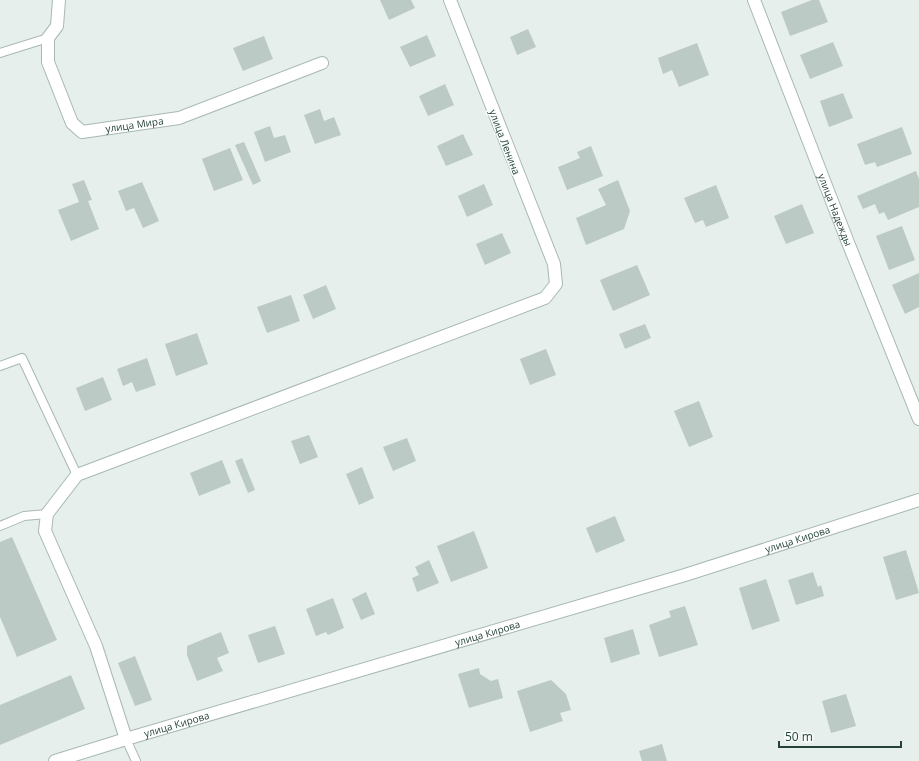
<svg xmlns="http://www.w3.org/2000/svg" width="919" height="761" viewBox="0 0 919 761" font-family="'Open Sans',sans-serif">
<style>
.building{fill:#bbcac4}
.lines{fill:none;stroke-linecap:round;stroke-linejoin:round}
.lane-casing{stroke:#a8b8b2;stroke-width:10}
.street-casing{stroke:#a8b8b2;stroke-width:14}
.lane{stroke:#fff;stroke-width:8}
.street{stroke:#fff;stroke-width:12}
.labels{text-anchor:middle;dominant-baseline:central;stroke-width:3;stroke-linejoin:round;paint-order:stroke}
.street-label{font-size:10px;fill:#24423a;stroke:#f7fbf9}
</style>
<rect width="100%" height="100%" fill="#e6efeb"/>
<!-- building -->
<g class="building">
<path d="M380,0H411L415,8L389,20Z"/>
<path d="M812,0H819L828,22L790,36L781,12Z"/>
<path d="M528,29L536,47L517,55L510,37Z"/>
<path d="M427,35L436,56L410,67L400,47Z"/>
<path d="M264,36L273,59L243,71L233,48Z"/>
<path d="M833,42L843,66L810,79L800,55Z"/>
<path d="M697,43L709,75L679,87L672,70L663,74L658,58Z"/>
<path d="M445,84L454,105L428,116L419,96Z"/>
<path d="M843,93L853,118L829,127L820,101Z"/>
<path d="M320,109L324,121L334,117L341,135L315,144L304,115Z"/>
<path d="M270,126L274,138L285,135L291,152L265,162L254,132Z"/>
<path d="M902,127L912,154L877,167L875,162L865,165L857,144Z"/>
<path d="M463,134L473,155L446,166L437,146Z"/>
<path d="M244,142L261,181L253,185L235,145Z"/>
<path d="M591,146L603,176L567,190L558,167L580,158L577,152Z"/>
<path d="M230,148L243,180L214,191L202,159Z"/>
<path d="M916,171L919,179V207L888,220L884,212L879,214L875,204L863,209L857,196Z"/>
<path d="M84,180L92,200L88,201L99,229L71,241L58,210L79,202L72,184Z"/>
<path d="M618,180L630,211L624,229L586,245L576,218L606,205L598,189Z"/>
<path d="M142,182L159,221L143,228L134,208L126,211L118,191Z"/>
<path d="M484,184L493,205L467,217L458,196Z"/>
<path d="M716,185L729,218L706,227L703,220L695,223L684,198Z"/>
<path d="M802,204L814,233L786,244L774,216Z"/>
<path d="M902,226L915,260L889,270L876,236Z"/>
<path d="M502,233L511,253L485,265L476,244Z"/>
<path d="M637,265L650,295L613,311L600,280Z"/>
<path d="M919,273V307L905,314L892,285Z"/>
<path d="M326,285L336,309L313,319L303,295Z"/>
<path d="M291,295L300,321L267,333L257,307Z"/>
<path d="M645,324L651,338L625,349L619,334Z"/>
<path d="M197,333L208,364L176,376L165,344Z"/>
<path d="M546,349L556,375L530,385L520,359Z"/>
<path d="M147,358L156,385L136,392L132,382L123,386L117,369Z"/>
<path d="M103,377L112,400L85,411L76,388Z"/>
<path d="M699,401L713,437L689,447L674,411Z"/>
<path d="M309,435L318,457L300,464L291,441Z"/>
<path d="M407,438L416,461L393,471L383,447Z"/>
<path d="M242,458L255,490L248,493L235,461Z"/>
<path d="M222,460L231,483L199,496L190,473Z"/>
<path d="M362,467L374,498L359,505L346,474Z"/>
<path d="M615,516L625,541L596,553L586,528Z"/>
<path d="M474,531L488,568L451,582L437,546Z"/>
<path d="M12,537L57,640L17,657L0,617V542Z"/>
<path d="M906,550L919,593L896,600L883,557Z"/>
<path d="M429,560L439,583L417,592L412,578L419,575L415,567Z"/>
<path d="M813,572L818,587L821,585L824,596L796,605L788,580Z"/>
<path d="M766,579L780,621L752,630L739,588Z"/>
<path d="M366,592L375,614L361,620L352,599Z"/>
<path d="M333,598L344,628L328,635L326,632L316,636L306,609Z"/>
<path d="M685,606L698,645L659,657L649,625L671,617L669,611Z"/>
<path d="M275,626L285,654L258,663L248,635Z"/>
<path d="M633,629L640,654L611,663L604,638Z"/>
<path d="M221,632L229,653L217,658L223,671L197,681L187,655V646Z"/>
<path d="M135,656L152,700L135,706L118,663Z"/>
<path d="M479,668L480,674L491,681L498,679L503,698L469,708L458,674Z"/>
<path d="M71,675L85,709L0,745V705Z"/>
<path d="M551,680L566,694L571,710L560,713L563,721L530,732L517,691Z"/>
<path d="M846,694L856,726L831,733L822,701Z"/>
<path d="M662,744L667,761H642L639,751Z"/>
</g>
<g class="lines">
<defs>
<g id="lane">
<path d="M0,53L48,38"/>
<path d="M0,366L22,358L77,475"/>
<path d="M0,526L24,516L47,514"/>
<path d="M126,739L136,761"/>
</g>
<g id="street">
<path id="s1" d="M59,0L57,26L48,38V62L72,123L82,132L179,118L322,63"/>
<path id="s2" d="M754,0L847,240L919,419"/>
<path d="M126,739L96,646L45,531L47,514L77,475L545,298L556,284L554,264L450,0"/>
<path id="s3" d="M55,761L126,739L685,575L919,500"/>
</g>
</defs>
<!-- lane casing -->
<use href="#lane" class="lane-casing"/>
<!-- street casing -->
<use href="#street" class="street-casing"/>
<!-- lane -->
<use href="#lane" class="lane"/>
<!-- street -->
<use href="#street" class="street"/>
</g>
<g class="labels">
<!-- street labels -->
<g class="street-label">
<text stroke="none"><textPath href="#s1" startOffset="197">улица Мира</textPath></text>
<text transform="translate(505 142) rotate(69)">улица Ленина</text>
<text stroke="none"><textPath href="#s2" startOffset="225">улица Надежды</textPath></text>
<text stroke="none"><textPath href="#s3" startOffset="775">улица Кирова</textPath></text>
<text stroke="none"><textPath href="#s3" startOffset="451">улица Кирова</textPath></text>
<text stroke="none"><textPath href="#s3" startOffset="127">улица Кирова</textPath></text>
</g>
</g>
<!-- scale -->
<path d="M779 741v6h122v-6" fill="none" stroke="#24423a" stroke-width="2"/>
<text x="785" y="741" font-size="12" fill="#24423a" stroke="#f7fbf9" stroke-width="3" paint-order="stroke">50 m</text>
</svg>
